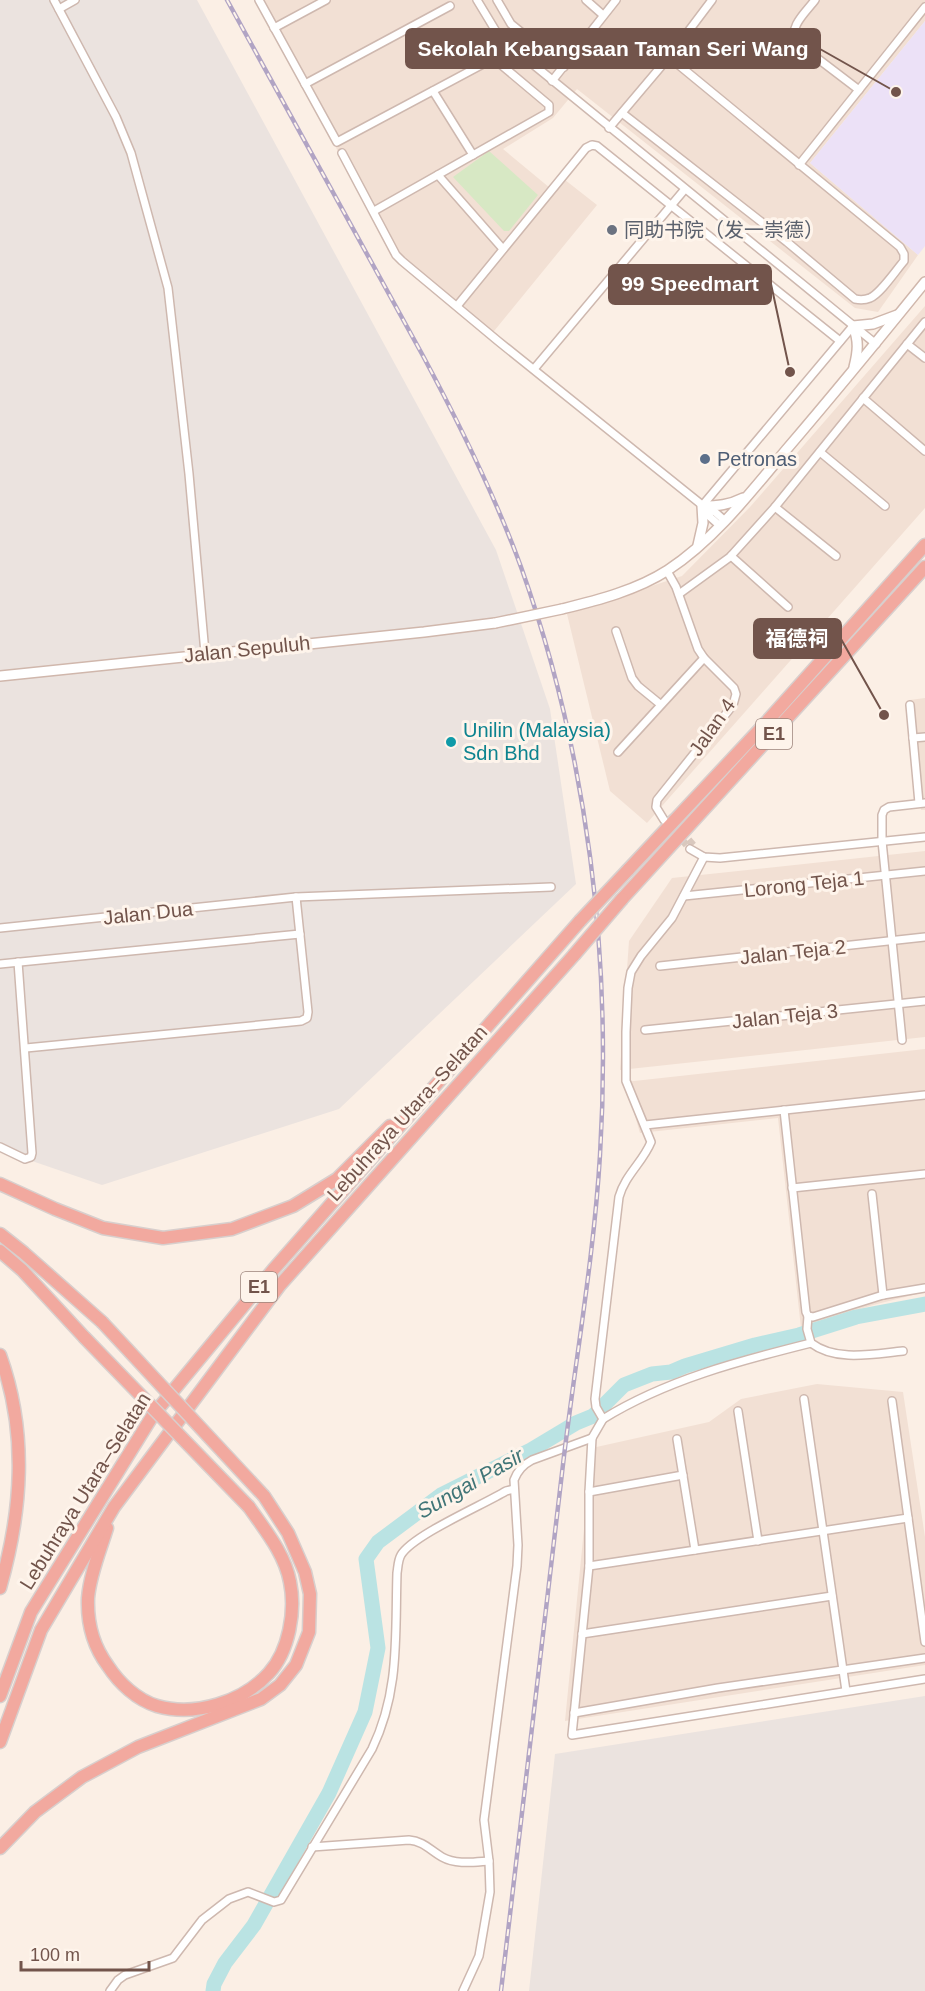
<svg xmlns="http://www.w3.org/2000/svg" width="925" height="1991" viewBox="0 0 925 1991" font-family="Helvetica,'Noto Sans SC',sans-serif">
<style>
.residential{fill:#f2e0d4}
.industrial{fill:#ebe3df}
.education{fill:#ece1f7}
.green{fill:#d7e8c4}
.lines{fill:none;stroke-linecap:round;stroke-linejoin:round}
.river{stroke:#bae3e3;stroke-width:15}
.minor-tunnel{stroke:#d9c8be;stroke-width:7;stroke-dasharray:7 3.5;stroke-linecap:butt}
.minor-casing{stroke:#ceb8af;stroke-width:10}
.secondary-casing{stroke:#d0b7ac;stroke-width:12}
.motorway-casing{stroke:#d8cfcd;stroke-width:15}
.minor{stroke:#fff;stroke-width:7}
.secondary{stroke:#fff;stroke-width:9}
.motorway{stroke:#f2a99f;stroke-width:12}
.rail-casing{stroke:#b1a4c4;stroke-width:4.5}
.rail{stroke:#fef4eb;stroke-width:2;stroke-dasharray:7;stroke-linecap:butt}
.secondary-bridge-casing{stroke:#d0b7ac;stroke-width:12;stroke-linecap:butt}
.motorway-bridge-casing{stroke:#d8cfcd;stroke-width:15;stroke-linecap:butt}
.secondary-bridge{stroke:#fff;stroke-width:9}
.motorway-bridge{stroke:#f2a99f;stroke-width:12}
.worship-dot{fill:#6b7280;stroke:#fef4eb;stroke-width:2}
.service-dot{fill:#5c6f8a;stroke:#fef4eb;stroke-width:2}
.culture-dot{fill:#0f9aa8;stroke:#fef4eb;stroke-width:2}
.labels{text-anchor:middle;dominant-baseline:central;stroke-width:6;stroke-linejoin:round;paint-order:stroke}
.shield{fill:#fef4eb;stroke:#9c847b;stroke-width:1.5}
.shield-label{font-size:18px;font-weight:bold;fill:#72544b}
.worship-label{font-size:20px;fill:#5b616d;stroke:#fef4eb;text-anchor:start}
.service-label{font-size:20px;fill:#4e5e75;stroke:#fef4eb;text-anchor:start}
.street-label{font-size:20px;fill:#72544b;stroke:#fef4eb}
.culture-label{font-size:20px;fill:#0d838f;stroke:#fef4eb;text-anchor:start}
.water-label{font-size:21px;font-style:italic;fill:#407577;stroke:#fef4eb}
.leader{fill:none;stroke:#72544b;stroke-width:2}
.callout-dot{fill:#72544b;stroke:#fef4eb;stroke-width:2}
.callout{fill:#72544b;stroke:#72544b;stroke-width:2}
.callout-label{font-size:21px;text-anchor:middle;font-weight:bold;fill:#fff}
</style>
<rect width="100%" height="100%" fill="#fbefe5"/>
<!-- residential -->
<g class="residential">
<path d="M254,0H925V21L810,163L918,255L878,312L855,308L577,89L553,118L503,149L550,188L560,176L597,205L490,336L400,263Z"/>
<path d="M925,306V508L647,823L610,791L567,614L682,576L750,507Z"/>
<path d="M925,698V810H921L910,700Z"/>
<path d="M925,851V1037L620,1070L629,941L672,878Z"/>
<path d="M925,1049V1292L873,1305L801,1328L778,1118L640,1133L625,1082Z"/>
<path d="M817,1384L903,1392L925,1537V1665L565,1721L592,1448L709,1422L741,1399Z"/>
</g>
<!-- industrial -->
<g class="industrial">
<path d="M0,0H197L496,550L550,709L576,884L339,1109L102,1185L0,1150Z"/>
<path d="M925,1696V1991H529L555,1754Z"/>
</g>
<!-- education -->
<path class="education" d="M925,21V246L918,255L810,163Z"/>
<!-- green -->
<path class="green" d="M489,151L538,195L509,231H504L453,177Z"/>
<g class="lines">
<!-- river -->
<path class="river" d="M213,1991L214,1984L225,1963L254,1925L329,1793L365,1712L378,1648L366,1559L378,1542L441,1495L531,1450L576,1423L593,1416L624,1385L652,1374L671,1372L685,1366L755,1345L799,1335L856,1317L925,1304"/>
<!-- minor-tunnel -->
<g class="minor-tunnel">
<path d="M668,816L694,846"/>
<path d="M668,824L690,849"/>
</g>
<defs>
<g id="minor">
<path d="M54,0L116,117L131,153L168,288L189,474L205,653"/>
<path d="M259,0L337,142L513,48"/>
<path d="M477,0L497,33L513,48L876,344"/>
<path d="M497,0L511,24L564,67"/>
<path d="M586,0L603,15"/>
<path d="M815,0C806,12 788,27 796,42L859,90"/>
<path d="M59,9L75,0"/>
<path d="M274,28L326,0"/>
<path d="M552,81L616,0"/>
<path d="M305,84L450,6"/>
<path d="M433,91L473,155"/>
<path d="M622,113L787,242L855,299C860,300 865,300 870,298C881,293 896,270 904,261V254L900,247L669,57"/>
<path d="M609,128L669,57L712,0"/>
<path d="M342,153L396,255L402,261L498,341L707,509L715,512L724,520"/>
<path d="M799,165L925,7"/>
<path d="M438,175L503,249"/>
<path d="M374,211L549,112V105L493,58"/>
<path d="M457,306L586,148L592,145L597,146L840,341"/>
<path d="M907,344L925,358"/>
<path d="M534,369L685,189"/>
<path d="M863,398L925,451"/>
<path d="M820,452L885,506"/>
<path d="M702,506L853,326"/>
<path d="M775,507L836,556"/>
<path d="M707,509L710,517L719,525"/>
<path d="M731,556L788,607"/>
<path d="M679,594L730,557L775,507L925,322"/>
<path d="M616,631L632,678L638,686L660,704"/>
<path d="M910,705L919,803"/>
<path d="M913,738L925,737"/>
<path d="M618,752L704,658"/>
<path d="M664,820L656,807L657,800L733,705L736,694L734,688L704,658L698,649L676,587L667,571"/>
<path d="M690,849L704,857L720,858L925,837"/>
<path d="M704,857L672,918L641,956L631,972L628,988L626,1032V1081L651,1142C643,1162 625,1175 619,1197L595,1399L596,1407L603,1419L592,1438L589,1492V1566L572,1735L925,1679"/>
<path d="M684,896L925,871"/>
<path d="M0,928L296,897L551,887"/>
<path d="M0,964L300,934"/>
<path d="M660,966L925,937"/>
<path d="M645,1030L925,1001"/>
<path d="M902,1040L882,841V815L884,810L889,807L925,803"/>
<path d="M26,1048L301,1021L307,1018L308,1012L296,897"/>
<path d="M784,1110L806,1312L808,1316L813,1317L883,1295L925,1288"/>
<path d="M645,1125L925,1095"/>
<path d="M0,1147L25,1159L31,1157L32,1153L18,962"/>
<path d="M792,1188L925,1174"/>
<path d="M872,1194L883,1295"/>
<path d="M808,1316L807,1329L811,1343C836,1362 873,1354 903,1351"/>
<path d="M804,1399L846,1691"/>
<path d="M892,1401L925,1642"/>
<path d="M738,1411L758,1541"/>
<path d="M603,1419C666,1380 739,1361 811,1343"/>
<path d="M677,1439L695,1550"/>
<path d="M589,1492L683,1475"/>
<path d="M589,1566L908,1518"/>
<path d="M582,1634L832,1596"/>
<path d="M574,1713L718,1688L925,1658"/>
<path d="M312,1847L409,1840C423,1841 430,1850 442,1857C456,1865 474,1862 489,1861"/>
<path d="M110,1991L118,1980L125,1975L173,1958L202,1920L229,1899L248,1892L274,1902L281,1900L372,1749C400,1691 395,1636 397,1573C398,1567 398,1560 401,1555C413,1535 483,1505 506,1491L514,1489"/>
<path d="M463,1991L479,1956L490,1892L489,1861L484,1820L517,1566L518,1545L514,1480C518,1470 523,1465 532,1460L592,1438"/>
</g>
<g id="secondary">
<path d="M854,367C858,351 859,341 853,326L873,324L897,315"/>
<path d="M698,545L703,523L702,506C718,506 729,505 743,498"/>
<path d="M562,609C599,600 637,590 668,570C714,540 751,492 786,450C833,395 879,339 925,282"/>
<path d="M0,676L424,632L495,623"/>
</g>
<g id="motorway">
<path d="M628,870L763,726L925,545"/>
<path d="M622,899L925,567"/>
<path d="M0,1184L55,1209L103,1228L163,1238L232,1229L293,1206L337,1179L390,1126"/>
<path d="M0,1234L24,1253L102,1322"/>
<path d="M0,1251L22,1270L84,1337"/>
<path d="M0,1355C28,1433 22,1511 0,1588"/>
<path d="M107,1528C100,1551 90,1574 88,1598C87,1624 93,1646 108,1666C119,1683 137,1700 157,1706C195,1717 243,1702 269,1673C289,1651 296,1611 290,1582C285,1554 265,1530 249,1507"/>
<path d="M0,1696L31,1612L153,1415L273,1270L580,921"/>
<path d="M0,1742L41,1630L114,1507L280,1285L574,955"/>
<path d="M0,1848L35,1812L82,1777L138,1747L261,1699L280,1685L296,1665L309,1632L310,1594L305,1572L288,1533L264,1496"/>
</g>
</defs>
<!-- minor casing -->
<use href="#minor" class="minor-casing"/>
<!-- secondary casing -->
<use href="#secondary" class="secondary-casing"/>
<!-- motorway casing -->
<use href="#motorway" class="motorway-casing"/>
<!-- minor -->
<use href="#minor" class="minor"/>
<!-- secondary -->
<use href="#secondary" class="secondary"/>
<!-- motorway -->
<use href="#motorway" class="motorway"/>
<defs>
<path id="rail" d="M227,0L422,354C459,423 494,493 521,567C588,755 612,957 600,1155C594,1256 576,1356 564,1456C543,1634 522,1813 501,1991"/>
</defs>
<!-- rail casing -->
<use href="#rail" class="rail-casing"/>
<!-- rail -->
<use href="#rail" class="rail"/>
<defs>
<path id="secondary-bridge" d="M495,623L562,609"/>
<g id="motorway-bridge">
<path d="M580,921L628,870"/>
<path d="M574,955L622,899"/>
<path d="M102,1322L264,1496"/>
<path d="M84,1337L249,1507"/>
</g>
</defs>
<!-- secondary-bridge casing -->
<use href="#secondary-bridge" class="secondary-bridge-casing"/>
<!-- motorway-bridge casing -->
<use href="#motorway-bridge" class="motorway-bridge-casing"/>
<!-- secondary-bridge -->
<use href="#secondary-bridge" class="secondary-bridge"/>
<!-- motorway-bridge -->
<use href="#motorway-bridge" class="motorway-bridge"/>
</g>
<!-- markers -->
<circle class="worship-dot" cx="612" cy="230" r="6"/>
<circle class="service-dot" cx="705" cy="459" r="6"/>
<circle class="culture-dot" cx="451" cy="742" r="6"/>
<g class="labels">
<!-- shield labels -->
<g class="shield">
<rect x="756" y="719" width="36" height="30" rx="4.5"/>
<rect x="241" y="1272" width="36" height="30" rx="4.5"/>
</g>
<g class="shield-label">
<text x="774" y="734">E1</text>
<text x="259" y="1287">E1</text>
</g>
<!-- worship labels -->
<g class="worship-label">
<text x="624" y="230">同助书院（发一崇德）</text>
</g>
<!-- service labels -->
<g class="service-label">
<text x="717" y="459">Petronas</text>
</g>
<!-- street labels -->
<g class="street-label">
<text transform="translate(247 649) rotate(-6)">Jalan Sepuluh</text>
<text transform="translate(712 727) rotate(-55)">Jalan 4</text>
<text transform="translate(804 884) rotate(-6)">Lorong Teja 1</text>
<text transform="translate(148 913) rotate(-6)">Jalan Dua</text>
<text transform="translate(793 952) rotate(-6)">Jalan Teja 2</text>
<text transform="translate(785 1016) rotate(-6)">Jalan Teja 3</text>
<text transform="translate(407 1113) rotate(-48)">Lebuhraya Utara–Selatan</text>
<text transform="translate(85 1491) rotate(-58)">Lebuhraya Utara–Selatan</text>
</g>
<!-- culture labels -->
<g class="culture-label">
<text x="463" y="730">Unilin (Malaysia)<tspan x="463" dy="23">Sdn Bhd</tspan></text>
</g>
<!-- water labels -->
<g class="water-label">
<text transform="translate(470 1483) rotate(-30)">Sungai Pasir</text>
</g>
</g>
<!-- callouts -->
<path class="leader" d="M896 92L820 49M790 372L771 284M884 715L841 639"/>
<g class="callout-dot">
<circle cx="896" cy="92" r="6"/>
<circle cx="790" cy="372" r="6"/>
<circle cx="884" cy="715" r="6"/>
</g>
<g class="callout">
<rect x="406" y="29" width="414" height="39" rx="6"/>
<rect x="609" y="265" width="162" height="39" rx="6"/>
<rect x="754" y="619" width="87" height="39" rx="6"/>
</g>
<g class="callout-label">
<text x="613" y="56">Sekolah Kebangsaan Taman Seri Wang</text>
<text x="690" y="291">99 Speedmart</text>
<text x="797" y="646">福德祠</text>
</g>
<!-- scale -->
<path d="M21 1961v9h128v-9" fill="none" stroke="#72544b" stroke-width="3"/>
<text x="30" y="1961" font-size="18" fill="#72544b" stroke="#fef4eb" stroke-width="4.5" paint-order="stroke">100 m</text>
</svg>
